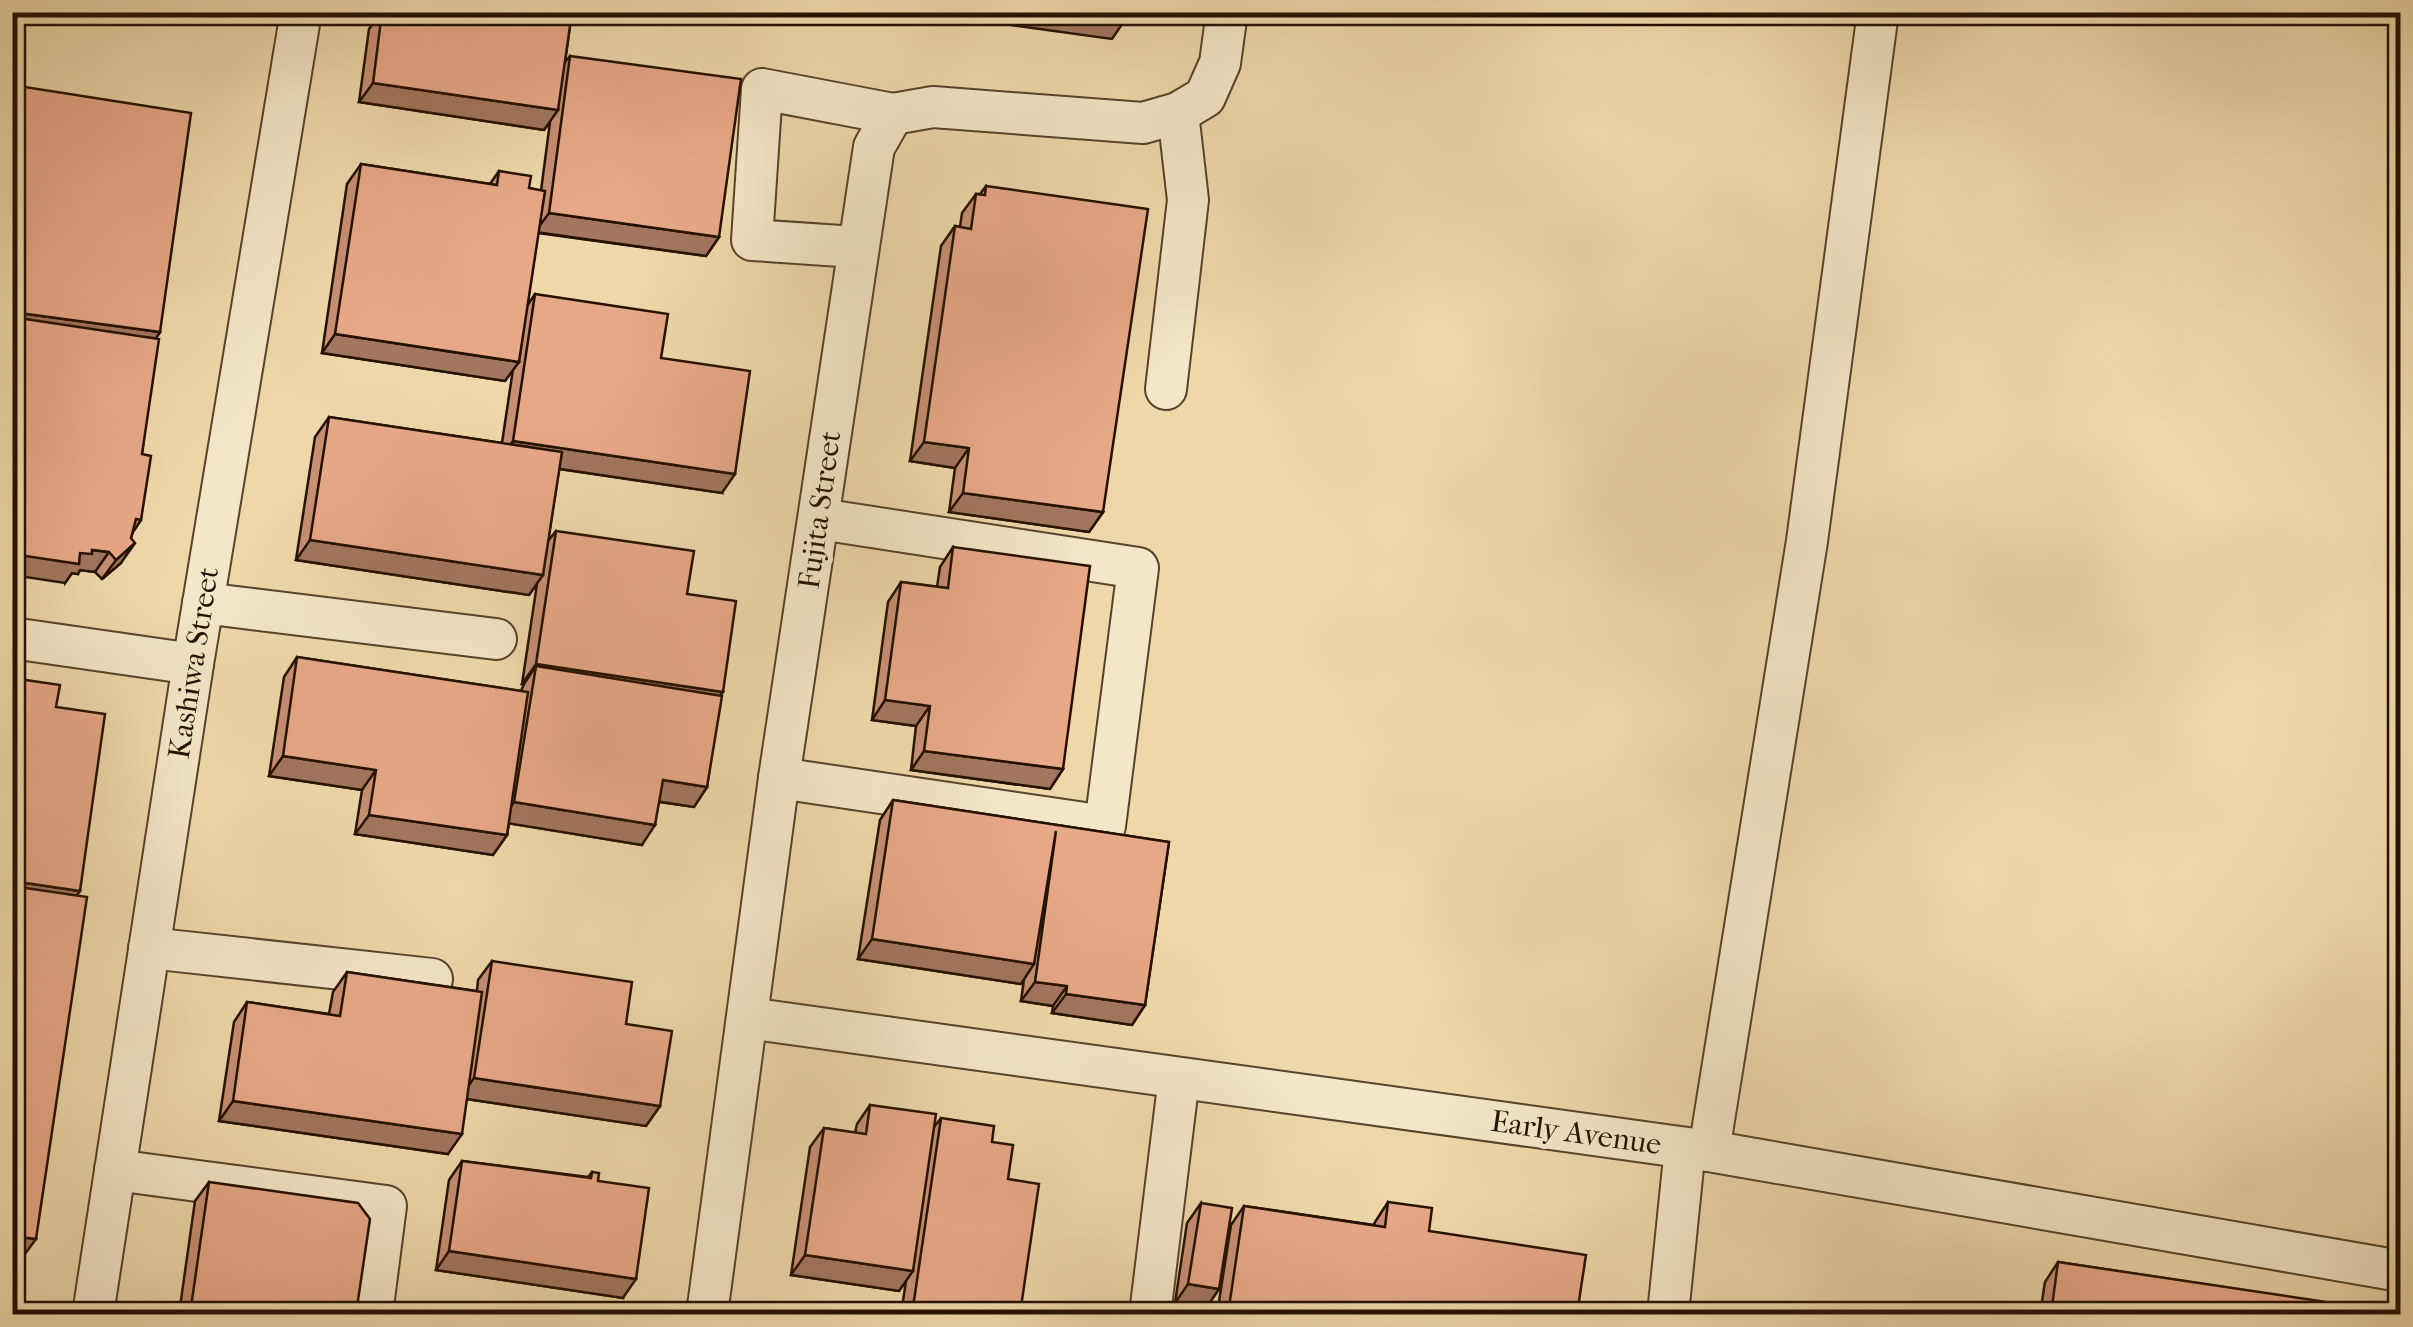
<svg xmlns="http://www.w3.org/2000/svg" width="2413" height="1327" viewBox="0 0 2413 1327" font-family="'IM FELL French Canon',serif">
<style>
.lines{fill:none;stroke-linecap:round;stroke-linejoin:round}
.minor-casing{stroke:#56432b;stroke-width:44}
.minor{stroke:#f4e6c8;stroke-width:40}
.wall{fill:#c79075;stroke:#241101;stroke-width:2.5}
.shaded-wall{fill:#a2765f;stroke:#241101;stroke-width:2.5}
.building{fill:#e7a888;stroke:#241101;stroke-width:2.5}
.labels{text-anchor:middle;dominant-baseline:central;stroke-width:10;stroke-linejoin:round;paint-order:stroke}
.street-label{font-size:30px;fill:#241101;stroke:#f4e6c8}
</style>
<rect width="100%" height="100%" fill="#eed8aa"/>
<filter id="stains"><feTurbulence type="fractalNoise" baseFrequency=".002" numOctaves="4"/><feColorMatrix values="0 0 0 0 .2 0 0 0 0 .09 0 0 0 0 .02 0 0 0 .5 -.17"/></filter>
<radialGradient id="worn" r=".72"><stop offset=".6" stop-color="#630" stop-opacity="0"/><stop offset="1" stop-color="#630" stop-opacity=".3"/></radialGradient>
<g class="lines">
<defs>
<g id="minor">
<path d="M856,247L752,240L762,89L893,114"/>
<path d="M1166,389L1188,200L1178,113"/>
<path d="M203,603L496,639"/>
<path d="M12,638L193,664"/>
<path d="M779,778L1105,826L1138,568L820,519"/>
<path d="M149,948L432,979"/>
<path d="M748,1018L1709,1151L2400,1271"/>
<path d="M1709,1151L1807,541L1878,12"/>
<path d="M115,1170L386,1206L372,1314"/>
<path d="M93,1314L193,664L301,12"/>
<path d="M707,1314L779,778L874,147L893,114L933,107L1143,123L1178,113L1205,97L1220,63L1227,12"/>
<path d="M1150,1314L1179,1078"/>
<path d="M1668,1314L1685,1148"/>
</g>
</defs>
<!-- minor casing -->
<use href="#minor" class="minor-casing"/>
<!-- minor -->
<use href="#minor" class="minor"/>
</g>
<!-- wall -->
<g class="wall">
<path d="M381,12H404L418,15V12H572L565,62L570,56L719,237L706,256L538,233L527,306L535,294L661,358L722,493L559,469L548,541L556,531L687,594L720,696L707,787L694,807L659,802L642,845L509,823L507,835L493,855L355,834L362,790L269,776L284,677L297,657L521,691L524,684H522L537,584L529,595L296,560L315,437L329,417L502,443L513,369L505,381L322,353L347,184L361,164L490,184L499,171L529,188L541,191L550,122L544,130L359,102L369,29Z"/>
<path d="M12,85L160,332L156,338L142,454L141,520L133,532L121,563L102,579L95,572L80,570L78,574L72,573L65,583Z"/>
<path d="M986,186L1103,512L1089,532L949,512L955,468L910,461L941,246L955,226L960,227L962,213L976,194H980Z"/>
<path d="M953,547L1063,769L1050,789L911,770L916,726L872,720L888,602L901,582L937,587L940,567Z"/>
<path d="M893,800L1169,842L1145,1005L1132,1025L1052,1013L1053,1006L1021,1001L1024,979L1021,984L858,959L880,820Z"/>
<path d="M492,961L626,1024L660,1106L646,1126L467,1099L448,1154L219,1121L234,1022L247,1002L329,1014L333,992L347,972L477,991L478,980Z"/>
<path d="M870,1105L934,1127L941,1118L992,1142L1008,1179L1020,1314H901L906,1281L899,1291L791,1275L810,1147L824,1128L855,1133L857,1124Z"/>
<path d="M462,1161L588,1177L592,1172L598,1181L623,1298L436,1270L449,1180Z"/>
<path d="M209,1182L356,1314H179L195,1201Z"/>
<path d="M1388,1202L1429,1231L1577,1314H1217L1231,1225L1244,1206L1374,1225L1375,1222Z"/>
<path d="M1201,1203L1219,1289L1206,1308L1175,1303L1187,1223Z"/>
<path d="M2058,1262L2400,1314H2040L2045,1282Z"/>
</g>
<!-- shaded-wall -->
<g class="shaded-wall">
<path d="M713,12H761L757,19Z"/>
<path d="M956,12H1072L1125,20L1112,39L953,17Z"/>
<path d="M373,83L558,110L544,130L359,102Z"/>
<path d="M549,213L719,237L706,256L535,232Z"/>
<path d="M12,312L160,332L147,352L12,333Z"/>
<path d="M335,334L519,362L505,381L322,353Z"/>
<path d="M513,441L735,474L722,493L500,460Z"/>
<path d="M924,442L969,448L955,468L910,461Z"/>
<path d="M963,493L1103,512L1089,532L949,512Z"/>
<path d="M310,540L543,575L529,595L296,560Z"/>
<path d="M135,543L121,563L102,579L116,560Z"/>
<path d="M92,550L109,552L95,572L80,570L78,574L72,573L65,583L12,575V554L80,553Z"/>
<path d="M536,664L723,692L709,711L536,666L524,684H522Z"/>
<path d="M885,700L930,706L916,726L872,720Z"/>
<path d="M924,751L1063,769L1050,789L911,770Z"/>
<path d="M283,756L376,770L362,790L269,776Z"/>
<path d="M663,780L707,787L694,807L649,800Z"/>
<path d="M514,802L655,825L642,845L500,822Z"/>
<path d="M369,815L507,835L493,855L355,834Z"/>
<path d="M12,881L80,891L66,910L12,903Z"/>
<path d="M872,939L1034,964L1021,984L858,959Z"/>
<path d="M1035,982L1067,986L1053,1006L1021,1001Z"/>
<path d="M1066,994L1145,1005L1132,1025L1052,1013Z"/>
<path d="M474,1078L660,1106L646,1126L460,1098Z"/>
<path d="M233,1101L462,1134L448,1154L219,1121Z"/>
<path d="M12,1236L36,1239L22,1258L12,1257Z"/>
<path d="M449,1251L636,1279L623,1298L436,1270Z"/>
<path d="M805,1255L913,1271L899,1291L791,1275Z"/>
<path d="M1188,1284L1219,1289L1206,1308L1175,1303Z"/>
</g>
<!-- building -->
<g class="building">
<path d="M382,12H404L429,16V12H572L558,110L373,83Z"/>
<path d="M1072,12H1126L1125,20Z"/>
<path d="M570,56L741,79L719,237L549,213Z"/>
<path d="M12,85L191,113L160,332L12,312Z"/>
<path d="M361,164L497,185L499,171L531,176L529,188L545,191L519,362L335,334Z"/>
<path d="M986,186L1148,209L1103,512L963,493L969,448L924,442L955,226L971,229L976,194L985,195Z"/>
<path d="M535,294L668,314L661,358L750,371L735,474L513,441Z"/>
<path d="M12,317L159,339L142,454L151,456L141,520L136,519L131,538L135,543L116,560L109,552L92,550V554L80,553L79,564L12,554Z"/>
<path d="M329,417L562,452L543,575L310,540Z"/>
<path d="M556,531L694,551L687,594L736,601L723,692L536,664Z"/>
<path d="M953,547L1090,566L1063,769L924,751L930,706L885,700L901,582L948,588Z"/>
<path d="M297,657L528,692L507,835L369,815L376,770L283,756Z"/>
<path d="M536,666L722,696L707,787L663,780L655,825L514,802Z"/>
<path d="M12,678L60,685L56,707L105,714L80,891L12,881Z"/>
<path d="M893,800L1169,842L1145,1005L1066,994L1067,986L1035,982L1056,831L1034,964L872,939Z"/>
<path d="M12,886L87,897L36,1239L12,1236Z"/>
<path d="M492,961L632,982L626,1024L672,1031L660,1106L474,1078Z"/>
<path d="M347,972L482,992L462,1134L233,1101L247,1002L340,1016Z"/>
<path d="M870,1105L936,1114L913,1271L805,1255L824,1128L866,1134Z"/>
<path d="M941,1118L994,1126L992,1142L1013,1145L1008,1179L1039,1184L1020,1314H912Z"/>
<path d="M462,1161L591,1178L592,1172L599,1173L598,1181L649,1188L636,1279L449,1251Z"/>
<path d="M209,1182L358,1203L370,1219L356,1314H190Z"/>
<path d="M1388,1202L1432,1208L1429,1231L1586,1255L1577,1314H1228L1244,1206L1385,1227Z"/>
<path d="M1201,1203L1232,1208L1219,1289L1188,1284Z"/>
<path d="M2058,1262L2400,1313V1314H2051Z"/>
</g>
<g class="labels">
<!-- street labels -->
<g class="street-label">
<text transform="translate(820 510) rotate(-82)">Fujita Street</text>
<text transform="translate(194 663) rotate(-81)">Kashiwa Street</text>
<text transform="translate(1576 1133) rotate(8)">Early Avenue</text>
</g>
</g>
<!-- margin -->
<rect width="2413" height="1327" fill="none" stroke="#eed8aa" stroke-width="50"/>
<rect x="15" y="15" width="2383" height="1297" fill="none" stroke="#241101" stroke-width="5"/>
<rect x="25" y="25" width="2363" height="1277" fill="none" stroke="#241101" stroke-width="2.5"/>
<rect width="100%" height="100%" filter="url(#stains)"/>
<rect width="100%" height="100%" fill="url(#worn)"/>
</svg>
